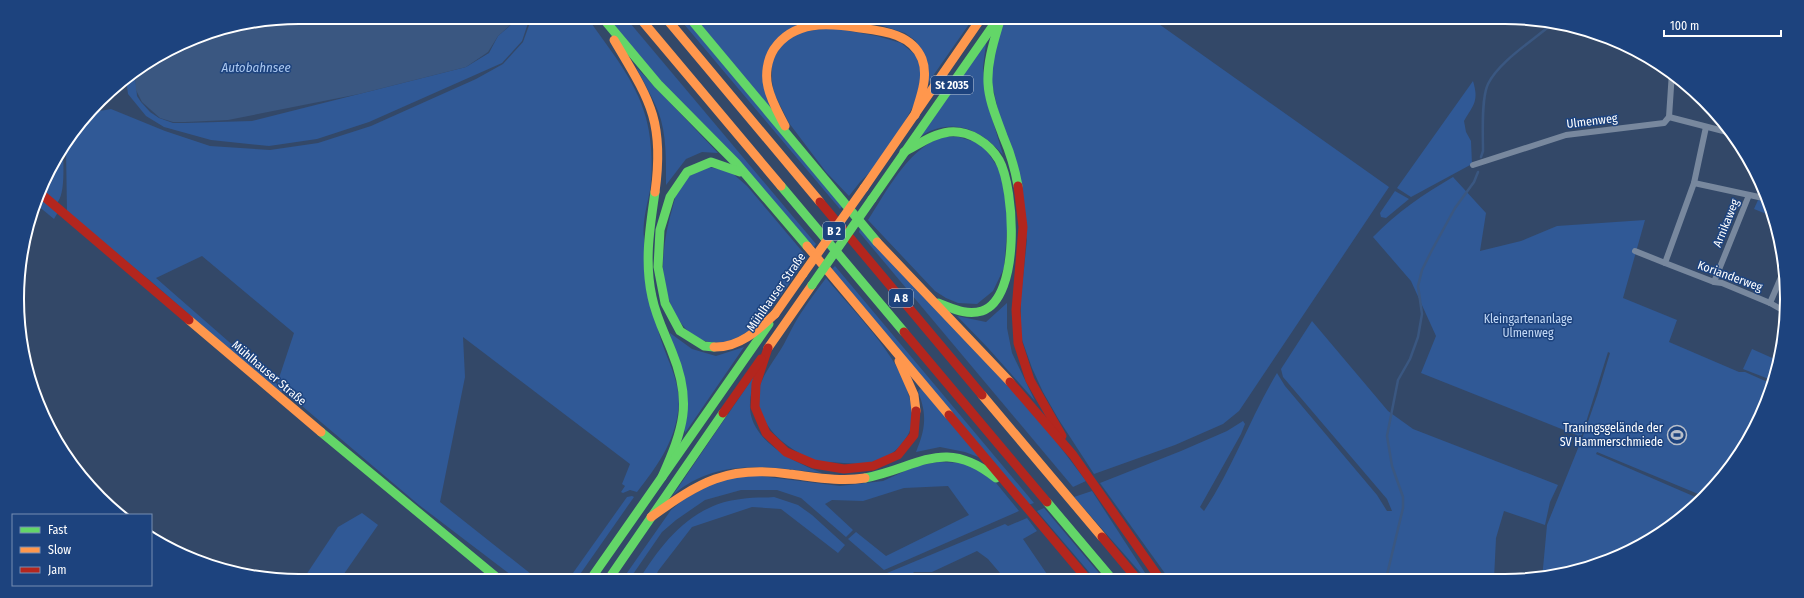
<svg xmlns="http://www.w3.org/2000/svg" width="1804" height="598" viewBox="0 0 1804 598" font-family="'Fira Sans Condensed',sans-serif">
<style>
.green{fill:#305996;fill-rule:evenodd}
.water{fill:#3a5781}
.lines{fill:none;stroke-linecap:round;stroke-linejoin:round}
.stream{stroke:#3a5781;stroke-width:2.5}
.street{stroke:#78889e;stroke-width:6}
.fast{stroke:#63d668;stroke-width:9}
.slow{stroke:#ff974d;stroke-width:9}
.jam{stroke:#b3261e;stroke-width:9}
.fast-bridge{stroke:#63d668;stroke-width:9}
.slow-bridge{stroke:#ff974d;stroke-width:9}
.labels{text-anchor:middle;dominant-baseline:central;stroke-width:3;stroke-linejoin:round;paint-order:stroke}
.shield{fill:#1d437e;stroke:#bbc7d8;stroke-width:1}
.shield-label{font-size:11px;font-weight:bold;fill:#fff}
.street-label{font-size:12px;fill:#fff;stroke:#1d437e}
.park-label{font-size:12px;fill:#c3d9f6;stroke:#1d437e}
.poi-label{font-size:12px;fill:#fff;stroke:#1d437e;text-anchor:end}
.water-label{font-size:13px;font-style:italic;fill:#abc8f0;stroke:#1d437e}
.rim{fill:none;stroke:#fff;stroke-width:2}
</style>
<rect width="100%" height="100%" fill="#334868"/>
<!-- green -->
<g class="green">
<path d="M520,17H530L522,41L502,63L369,122L317,139L269,146L211,140L164,127L146,116L128,94L126,79L135,74L137,96L141,102L150,112L159,118L173,123H185L252,121L466,67L489,53L498,36Z"/>
<path d="M532,17H587C609,49 636,80 646,118C652,140 653,168 650,190C647,206 642,223 644,238C647,267 651,297 657,325C663,356 683,380 678,412C674,443 656,468 637,492L630,490L623,493L621,492L625,486L622,484L630,464L463,337L465,377L440,502L531,574L524,581H519L419,505L283,390L280,394L154,284L67,212L66,148L70,136L75,128L88,113L111,109L165,131L210,146L270,150L318,143L371,126L476,79L503,64L523,42ZM202,256L294,333L277,384L156,278Z"/>
<path d="M608,17H625L816,244L814,247L660,82Z"/>
<path d="M678,17H684L843,206L840,209Z"/>
<path d="M692,17H840L848,19H821L770,48L771,109Z"/>
<path d="M934,17H974L928,83L916,41L905,33L880,25H903Z"/>
<path d="M1005,17H1149L1389,187L1239,411L1223,424L1175,445L1094,474L1059,420L1043,392L1032,368L1021,337V297L1027,240L991,79L990,56Z"/>
<path d="M832,28L877,36L901,43L918,57L922,74L916,101L905,121L875,167L860,182L849,196L826,172L789,123L774,93L772,81V62L782,44L799,32Z"/>
<path d="M987,36L983,67L986,98L1003,155C980,128 950,116 918,138Z"/>
<path d="M636,67L718,153L702,152L686,159L666,185C666,161 667,134 658,111C652,96 643,81 636,67Z"/>
<path d="M1473,81C1479,101 1474,104 1464,121L1466,132L1471,141L1472,164L1411,197L1397,188Z"/>
<path d="M959,137L978,143L986,150L1001,172L1008,217L1004,268L993,291L977,304L958,303L946,298L935,291L868,220C885,194 907,151 938,139C944,136 953,137 959,137Z"/>
<path d="M63,147C63,160 66,194 57,203L45,193L53,164Z"/>
<path d="M709,167L731,172L747,186L807,257C792,279 768,318 747,332C696,365 665,314 663,268C663,247 667,226 673,206C675,199 676,191 679,185C686,174 698,171 709,167Z"/>
<path d="M1453,177L1486,213L1480,251L1521,241L1557,226L1645,220L1623,298L1677,320L1669,342L1739,372H1745L1772,384L1749,440L1703,496L1597,452L1596,454L1700,499L1691,511L1630,552L1542,579L1547,525L1583,436L1597,396L1610,353L1608,352L1582,435L1579,436L1421,373L1436,336L1411,281L1373,237C1397,212 1424,194 1453,177Z"/>
<path d="M1395,191L1409,199L1386,218L1381,217L1380,213Z"/>
<path d="M39,197L58,212L54,219L37,205Z"/>
<path d="M1758,200L1769,202L1774,217L1754,209Z"/>
<path d="M860,229L1036,415L1086,481L1073,487L859,232Z"/>
<path d="M835,266L1034,503L1028,505L832,269Z"/>
<path d="M826,278C851,308 887,344 903,379C907,388 914,411 913,420C911,437 895,454 880,461C869,465 855,464 844,463C835,462 823,463 814,460C789,450 762,430 758,401C755,383 775,360 784,344C790,333 795,321 803,310C810,299 818,289 826,278Z"/>
<path d="M1007,303V328L1012,353L1035,401L988,348L957,316L986,322Z"/>
<path d="M1312,321L1388,411L1413,429L1558,485L1550,502L1545,525L1504,511L1496,538L1494,579H1169L1100,483L1181,451L1227,431L1243,421L1245,424L1241,434L1200,507L1204,511C1233,468 1250,418 1277,373L1285,386L1377,495L1387,511H1392L1387,499L1283,377L1281,369Z"/>
<path d="M670,333L692,349L716,356L744,347L685,433Z"/>
<path d="M1752,349L1779,361L1774,381L1743,369Z"/>
<path d="M754,376C753,385 750,395 750,404C748,440 794,462 822,473C770,467 716,457 673,495Z"/>
<path d="M921,388L981,458L965,452L940,447L916,452C926,428 927,415 918,391Z"/>
<path d="M938,462L965,463L992,478L1019,511L884,570L848,539L856,532L886,556L969,515L948,486L904,488L863,501L832,500L825,504L853,530L846,537L801,498L777,490H741L705,500L676,520L662,532L629,580H622L671,510L684,499L716,482L735,477L753,475L840,486L883,481L916,466Z"/>
<path d="M1092,491L1149,579H1146L1074,497Z"/>
<path d="M632,496L634,497L576,580H568L627,497Z"/>
<path d="M774,497L798,505L812,515L845,545L838,553L781,509L752,507L692,527L658,571L654,580H639C662,542 693,504 741,499C752,497 763,498 774,497Z"/>
<path d="M1044,508L1104,579H1095L1037,511Z"/>
<path d="M362,513L378,525L339,581H302L338,527Z"/>
<path d="M1027,518L1037,531L1023,539L1051,580H1006L988,559L977,551L932,572H914L907,580H894L887,573L1005,524L1008,526Z"/>
</g>
<!-- water -->
<path class="water" d="M299,17H519L498,36L488,52L466,67L359,94L228,120L186,122H173L160,118L142,102L136,90L135,73L191,38L244,22Z"/>
<g class="lines">
<!-- stream -->
<g class="stream">
<path d="M1481,157L1483,151C1483,135 1481,98 1488,84C1499,61 1534,40 1553,23"/>
<path d="M1386,579L1403,508V497L1392,466L1387,436L1398,380L1410,359L1418,337L1422,314L1418,286L1422,270L1432,250L1455,208L1474,182L1478,172"/>
</g>
<!-- street -->
<g class="street">
<path d="M1669,117L1731,133"/>
<path d="M1706,127L1694,183L1665,263L1714,282L1722,283L1770,303L1786,312"/>
<path d="M1473,165L1566,135L1664,123L1669,117L1672,72"/>
<path d="M1694,183L1768,199"/>
<path d="M1635,251L1665,263"/>
<path d="M1714,282L1749,195"/>
<path d="M1770,303L1785,268"/>
</g>
<!-- fast -->
<g class="fast">
<path d="M602,17L658,84L736,163L807,246"/>
<path d="M689,17L877,242"/>
<path d="M863,17L892,20L920,17"/>
<path d="M1001,17C995,38 987,60 988,83C989,102 997,119 1003,136C1010,152 1015,169 1018,186"/>
<path d="M904,152C918,145 932,134 949,132C969,130 989,143 999,160C1015,189 1021,298 982,311C966,316 952,308 938,303"/>
<path d="M781,186L904,332"/>
<path d="M655,192C650,227 644,261 652,297C656,317 665,334 672,352C693,403 683,429 662,477"/>
<path d="M872,199L999,17"/>
<path d="M714,347L704,346L680,331L665,303L658,267L660,230L670,197L687,172L711,162L740,172"/>
<path d="M321,432L501,581"/>
<path d="M865,478C918,468 944,436 996,478"/>
<path d="M1047,502L1112,579"/>
<path d="M590,580L769,324"/>
<path d="M608,580L723,413"/>
</g>
<!-- slow -->
<g class="slow">
<path d="M639,17L781,186"/>
<path d="M665,17L820,202"/>
<path d="M614,40C649,99 665,120 655,192"/>
<path d="M785,126C779,114 771,101 768,87C765,75 767,60 774,49C794,20 828,23 860,28C883,31 912,34 922,59C929,77 920,98 915,115"/>
<path d="M864,188L982,17"/>
<path d="M877,242L1010,382"/>
<path d="M807,246L949,415"/>
<path d="M775,314L803,274"/>
<path d="M189,320L321,432"/>
<path d="M714,347C739,348 758,330 775,314"/>
<path d="M768,348L812,285"/>
<path d="M899,361L914,395L916,411"/>
<path d="M982,395L1102,537"/>
<path d="M651,517C700,482 727,465 789,474C815,477 839,482 865,478"/>
</g>
<!-- jam -->
<g class="jam">
<path d="M1018,186L1023,227L1016,310L1018,343L1030,380L1062,436"/>
<path d="M40,193L189,320"/>
<path d="M820,202L982,395"/>
<path d="M904,332L1047,502"/>
<path d="M768,348L756,384L755,407L766,433L786,452L814,464L844,469L873,466L898,455L914,435L916,411"/>
<path d="M1010,382L1073,455L1160,579"/>
<path d="M723,413L761,359"/>
<path d="M949,415L1087,579"/>
<path d="M1102,537L1137,579"/>
</g>
<!-- fast-bridge -->
<path class="fast-bridge" d="M812,285L872,199"/>
<!-- slow-bridge -->
<path class="slow-bridge" d="M803,274L864,188"/>
</g>
<!-- icons -->
<defs>
<symbol id="stadium-ring" viewBox="-11 -11 22 22"><circle r="9.5" fill="#1d437e" stroke="#b8bfca" stroke-width="1.5"/><path d="M0-5a6.5 5 0 1 0 0 10a6.5 5 0 1 0 0-10ZM-3.5-1.8h7v3.6h-7Z" fill="#b8bfca"/></symbol>
</defs>
<g fill-rule="evenodd">
<use href="#stadium-ring" x="1666" y="424" width="22" height="22"/>
</g>
<g class="labels">
<!-- shield labels -->
<g class="shield">
<rect x="931" y="76" width="42" height="18" rx="3"/>
<rect x="823" y="222" width="22" height="18" rx="3"/>
<rect x="889" y="289" width="24" height="18" rx="3"/>
</g>
<g class="shield-label">
<text x="952" y="85">St 2035</text>
<text x="834" y="231">B 2</text>
<text x="901" y="298">A 8</text>
</g>
<!-- street labels -->
<g class="street-label">
<text transform="translate(1592 121) rotate(-7)">Ulmenweg</text>
<text transform="translate(1726 223) rotate(-68)">Arnikaweg</text>
<text transform="translate(1730 276) rotate(20)">Korianderweg</text>
<text transform="translate(776 292) rotate(-55)">Mühlhauser Straße</text>
<text transform="translate(269 373) rotate(40)">Mühlhauser Straße</text>
</g>
<!-- park labels -->
<g class="park-label">
<text x="1528" y="319">Kleingartenanlage<tspan x="1528" dy="14">Ulmenweg</tspan></text>
</g>
<!-- poi labels -->
<g class="poi-label">
<text x="1663" y="428">Traningsgelände der<tspan x="1663" dy="14">SV Hammerschmiede</tspan></text>
</g>
<!-- water labels -->
<g class="water-label">
<text x="256" y="67">Autobahnsee</text>
</g>
</g>
<!-- crop -->
<path d="M0 0H1804V598H0ZM299 24H1505A275 275 0 0 1 1780 299V299A275 275 0 0 1 1505 574H299A275 275 0 0 1 24 299V299A275 275 0 0 1 299 24Z" fill="#1d437e" fill-rule="evenodd"/>
<path class="rim" d="M299 24H1505A275 275 0 0 1 1780 299V299A275 275 0 0 1 1505 574H299A275 275 0 0 1 24 299V299A275 275 0 0 1 299 24Z"/>
<!-- legend -->
<rect x="12" y="514" width="140" height="72" fill="#1d437e" stroke="#778eb2"/>
<rect x="20" y="527" width="20" height="6" fill="#63d668" stroke="#778eb2"/>
<text x="48" y="534" font-size="12" fill="#ffffff">Fast</text>
<rect x="20" y="547" width="20" height="6" fill="#ff974d" stroke="#778eb2"/>
<text x="48" y="554" font-size="12" fill="#ffffff">Slow</text>
<rect x="20" y="567" width="20" height="6" fill="#b3261e" stroke="#778eb2"/>
<text x="48" y="574" font-size="12" fill="#ffffff">Jam</text>
<!-- scale -->
<path d="M1664 30v6h117v-6" fill="none" stroke="#ffffff" stroke-width="2"/>
<text x="1670" y="30" font-size="12" fill="#ffffff" stroke="#1d437e" stroke-width="3" paint-order="stroke">100 m</text>
</svg>
